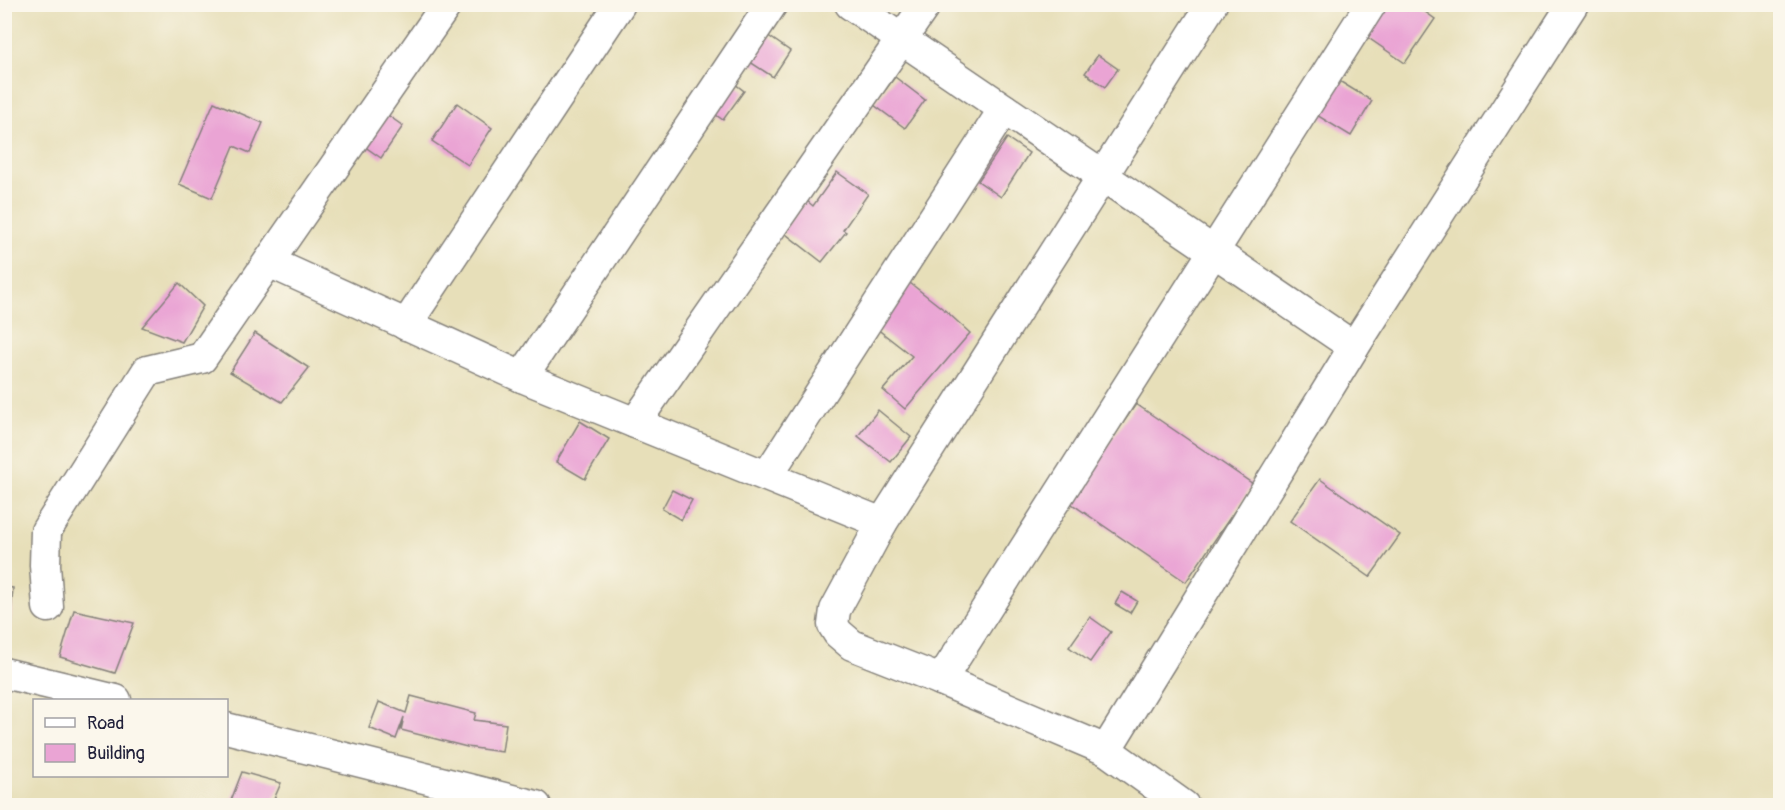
<svg xmlns="http://www.w3.org/2000/svg" width="1785" height="810" viewBox="0 0 1785 810" font-family="Pangolin,sans-serif">
<style>
.building{fill:#eaa4d4}
.lines{fill:none;stroke-linecap:round;stroke-linejoin:round}
.street-casing{stroke:#84807a;stroke-width:33}
.street{stroke:#fff;stroke-width:30}
</style>
<rect width="100%" height="100%" fill="#fbf7ec"/>
<filter id="ink" filterUnits="userSpaceOnUse"><feTurbulence type="fractalNoise" baseFrequency=".0167" numOctaves="2"/><feDisplacementMap in="SourceGraphic" scale="12" xChannelSelector="R" yChannelSelector="G"/><feConvolveMatrix kernelMatrix="1 2 1 2 8 2 1 2 1" color-interpolation-filters="sRGB"/></filter>
<filter id="wash" filterUnits="userSpaceOnUse"><feTurbulence type="fractalNoise" baseFrequency=".008" numOctaves="4" result="noise"/><feDisplacementMap in="SourceGraphic" scale="24" xChannelSelector="R" yChannelSelector="G"/><feGaussianBlur stdDeviation="1.35" result="paint"/><feColorMatrix in="noise" values="0 0 0 0 0 0 0 0 0 0 0 0 0 0 0 0 0 1.4 0 .05"/><feComposite in="paint" operator="in"/></filter>
<g filter="url(#wash)">
<rect width="100%" height="100%" fill="#e7dfb9"/>
<g id="blocks">
<!-- building -->
<g class="building">
<path d="M1389,4H1414L1435,19L1405,63L1367,37Z"/>
<path d="M767,35L790,51L773,77L750,62Z"/>
<path d="M1098,55L1118,69L1105,87L1085,73Z"/>
<path d="M726,77L744,91L723,120L705,107Z"/>
<path d="M895,77L925,100L905,128L874,105Z"/>
<path d="M1336,79L1372,101L1351,136L1315,114Z"/>
<path d="M214,102L263,123L250,153L234,146L212,198L179,184Z"/>
<path d="M457,103L492,128L468,165L432,141Z"/>
<path d="M386,114L403,126L381,158L364,146Z"/>
<path d="M1007,138L1029,153L1001,197L978,181Z"/>
<path d="M837,172L868,194L843,230L846,232L822,262L782,231L806,200L813,206Z"/>
<path d="M179,283L203,306L182,342L142,327Z"/>
<path d="M910,283L947,312L970,333L905,409L883,390L912,356L876,328Z"/>
<path d="M255,333L309,368L282,402L230,372Z"/>
<path d="M1136,404L1253,484L1186,582L1069,502Z"/>
<path d="M878,410L911,437L891,462L858,436Z"/>
<path d="M580,421L609,439L585,479L556,462Z"/>
<path d="M1320,479L1400,535L1370,577L1290,521Z"/>
<path d="M672,490L692,500L681,520L662,509Z"/>
<path d="M4,587L13,588L9,636H4Z"/>
<path d="M1122,592L1137,601L1130,613L1115,604Z"/>
<path d="M74,610L134,623L115,673L60,657Z"/>
<path d="M1090,617L1111,632L1090,662L1069,647Z"/>
<path d="M411,696L476,713L474,720L506,724L502,752L467,747L401,730L404,717L396,739L369,728L379,702L406,713Z"/>
<path d="M242,772L281,783L271,806H242L230,803Z"/>
</g>
</g>
</g>
<g filter="url(#ink)">
<use href="#blocks" fill-opacity="0" stroke="#84807a" stroke-width="1.5"/>
<g class="lines">
<defs>
<g id="street">
<path d="M850,4L1354,347"/>
<path d="M269,262L522,377L882,523L1212,4"/>
<path d="M406,325L620,4"/>
<path d="M522,377L772,4"/>
<path d="M635,423L926,4"/>
<path d="M767,476L1004,109"/>
<path d="M882,523L835,610L833,625L838,633L852,645L941,680L1106,750"/>
<path d="M48,607L45,565L46,531L147,371L202,358L447,4"/>
<path d="M4,673L116,700"/>
<path d="M941,680L1371,4"/>
<path d="M226,728L536,806"/>
<path d="M1184,806L1106,750L1354,347L1573,4"/>
</g>
</defs>
<!-- street casing -->
<use href="#street" class="street-casing"/>
<!-- street -->
<use href="#street" class="street"/>
</g>
</g>
<!-- margin -->
<rect width="1785" height="810" fill="none" stroke="#fbf7ec" stroke-width="24"/>
<!-- legend -->
<rect x="33" y="699" width="195" height="78" fill="#fbf7ec" stroke="#a4a2a5" stroke-width="1.5"/>
<rect x="45" y="718" width="30" height="9" fill="#ffffff" stroke="#a4a2a5" stroke-width="1.5"/>
<text x="87" y="729" font-size="18" fill="#22223b">Road</text>
<rect x="45" y="744" width="30" height="18" fill="#eaa4d4" stroke="#a4a2a5" stroke-width="1.5"/>
<text x="87" y="759" font-size="18" fill="#22223b">Building</text>
</svg>
